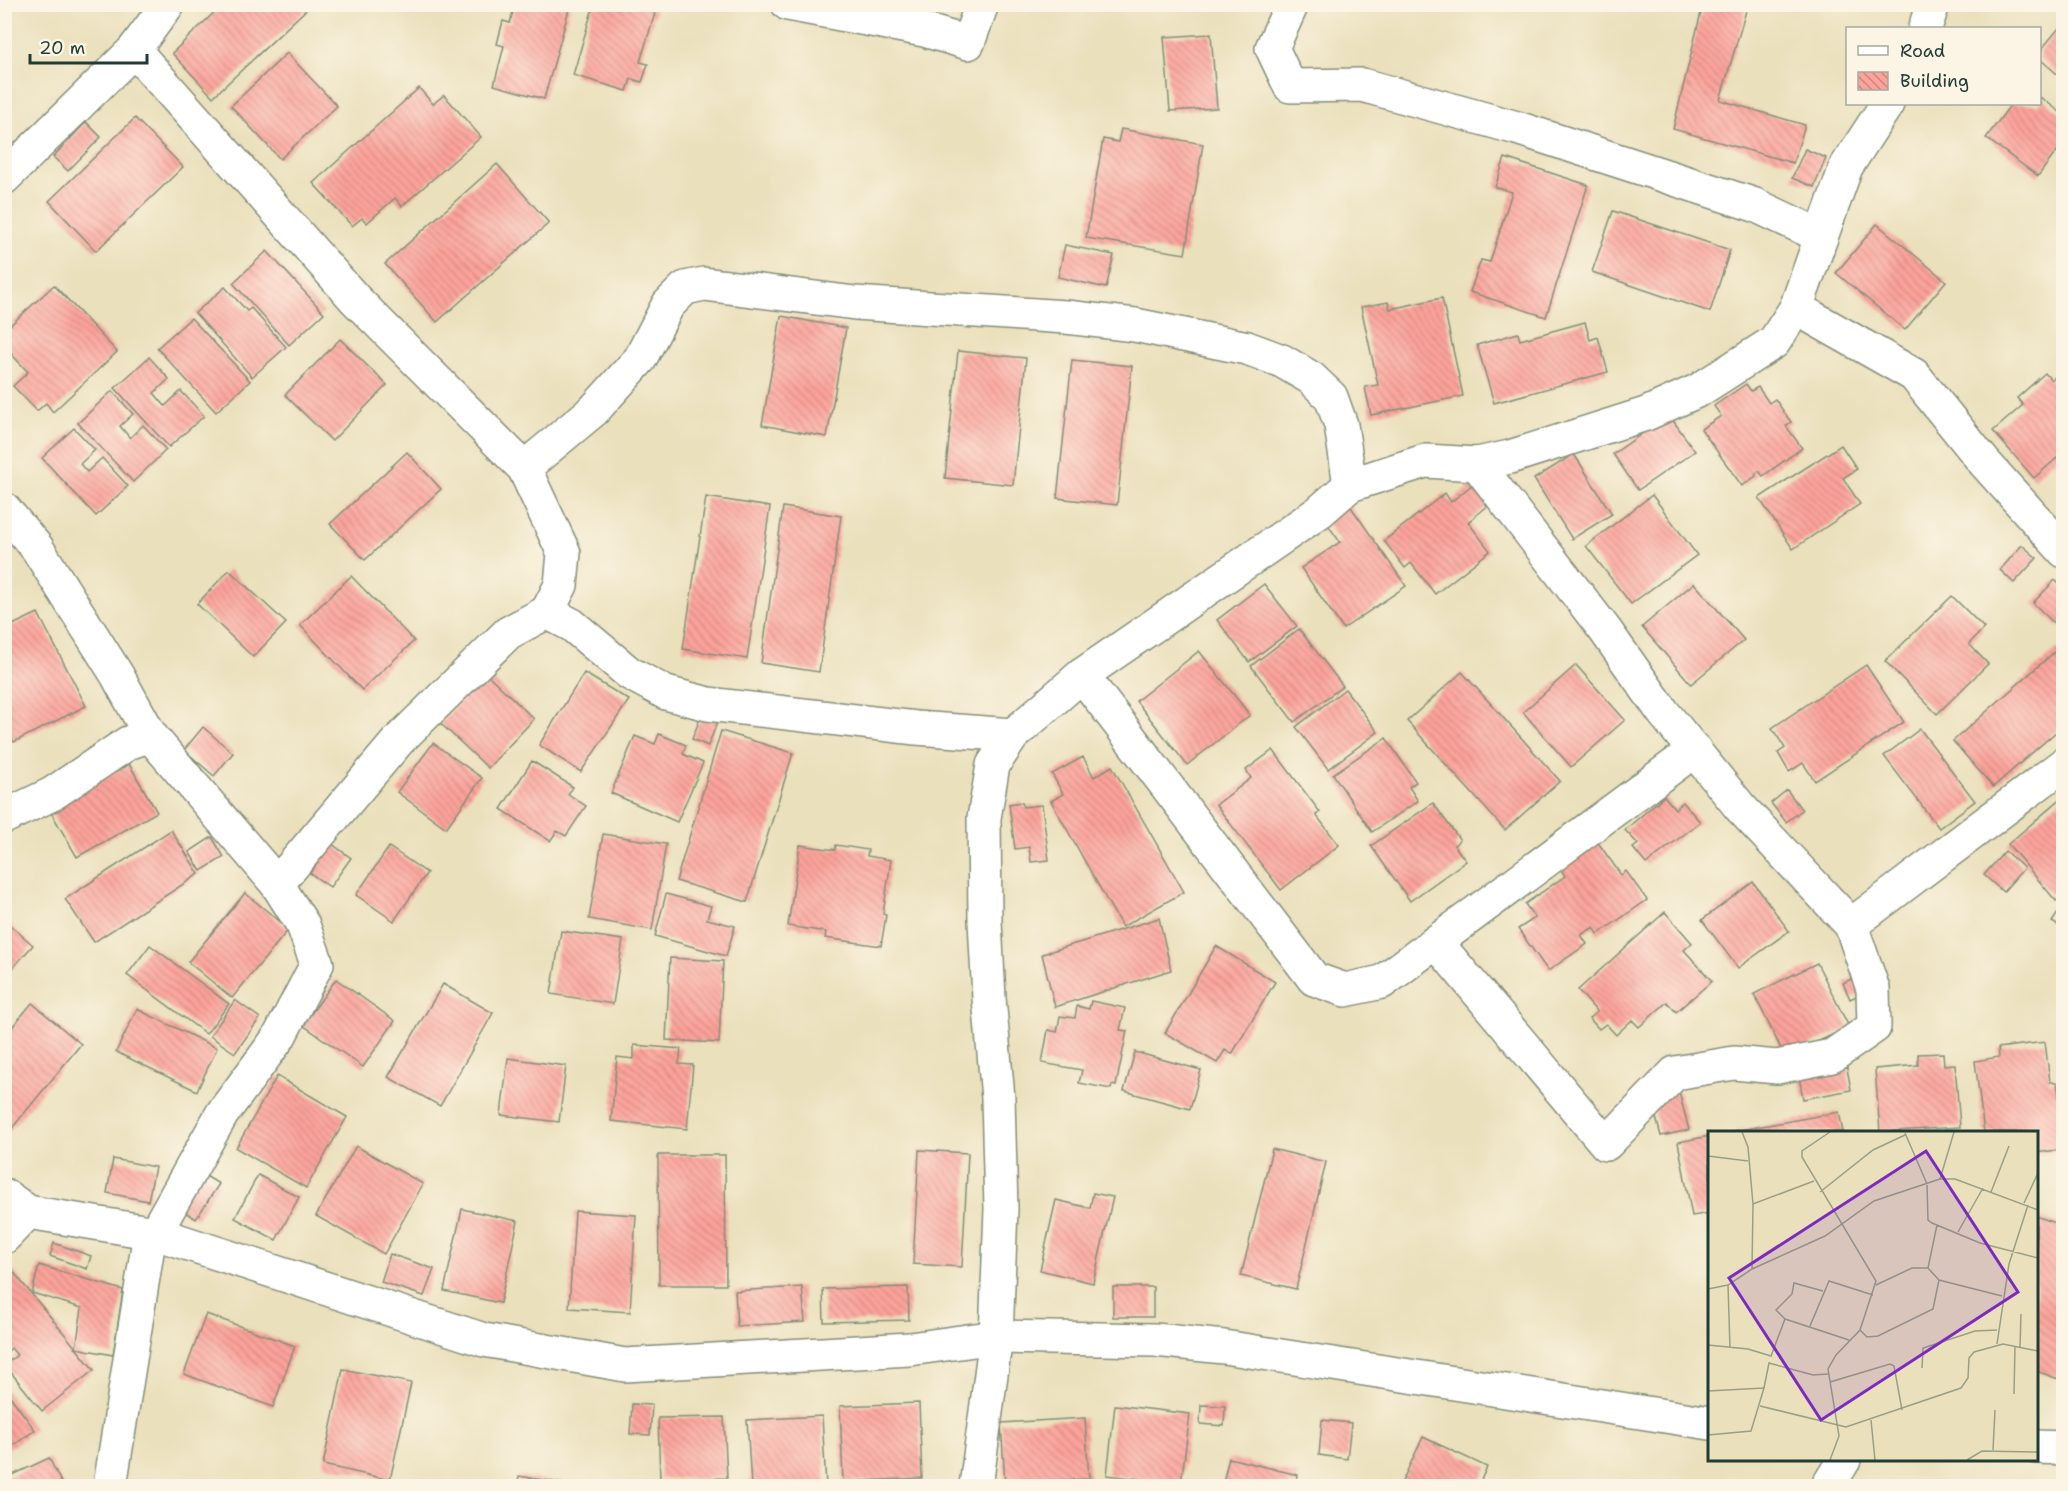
<svg xmlns="http://www.w3.org/2000/svg" width="2068" height="1491" viewBox="0 0 2068 1491" font-family="'Shantell Sans',sans-serif">
<style>
.building{fill:url(#building-back-hatch)}
.lines{fill:none;stroke-linecap:round;stroke-linejoin:round}
.minor-casing{stroke:#848e78;stroke-width:36}
.minor{stroke:#fff;stroke-width:33}
.inset-road{fill:none;stroke:#999f86;stroke-width:1.5}
.view{fill:#7b2cbf;fill-opacity:0.15;stroke:#7b2cbf;stroke-width:3}
.inset-edge{fill:none;stroke:#1f3d34;stroke-width:3}
</style>
<defs>
<pattern id="building-back-hatch" width="6" height="6" patternUnits="userSpaceOnUse" patternTransform="scale(1.5)"><rect width="6" height="6" fill="#fda39b"/><path d="M-1 5l2 2M0 0l6 6M5-1l2 2" fill="none" stroke="#cc867f"/></pattern>
</defs>
<rect width="100%" height="100%" fill="#fcf5e5"/>
<filter id="ink" filterUnits="userSpaceOnUse"><feTurbulence type="fractalNoise" baseFrequency=".0167" numOctaves="2"/><feDisplacementMap in="SourceGraphic" scale="12" xChannelSelector="R" yChannelSelector="G"/><feConvolveMatrix kernelMatrix="1 2 1 2 8 2 1 2 1" color-interpolation-filters="sRGB"/></filter>
<filter id="wash" filterUnits="userSpaceOnUse"><feTurbulence type="fractalNoise" baseFrequency=".008" numOctaves="4" result="noise"/><feDisplacementMap in="SourceGraphic" scale="24" xChannelSelector="R" yChannelSelector="G"/><feGaussianBlur stdDeviation="1.35" result="paint"/><feColorMatrix in="noise" values="0 0 0 0 0 0 0 0 0 0 0 0 0 0 0 0 0 1.4 0 .05"/><feComposite in="paint" operator="in"/></filter>
<g filter="url(#wash)">
<rect width="100%" height="100%" fill="#eae0bc"/>
<g id="blocks">
<!-- building -->
<g class="building">
<path d="M223,4H308L310,6L213,97L172,53Z"/>
<path d="M515,4L570,6L544,99L494,85L504,46L497,44L503,21L510,23Z"/>
<path d="M594,4H637L656,10L640,62L648,64L642,82L631,79L627,91L573,75Z"/>
<path d="M1703,4H1748L1720,100L1805,125L1793,163L1673,129Z"/>
<path d="M2064,22V80L2040,59V51Z"/>
<path d="M1211,34L1217,108L1170,111L1164,37Z"/>
<path d="M287,53L337,106L280,159L231,106Z"/>
<path d="M419,88L433,104L444,95L481,137L402,206L395,198L367,223L362,218L352,226L313,183Z"/>
<path d="M2040,97L2064,115V142L2038,176L1986,138L2011,104H2040Z"/>
<path d="M135,118L183,167L96,251L49,201Z"/>
<path d="M86,122L101,137L68,171L53,157Z"/>
<path d="M1121,129L1203,144L1185,254L1086,238L1103,139L1118,142Z"/>
<path d="M1805,149L1826,158L1814,187L1792,178Z"/>
<path d="M1505,158L1588,185L1546,317L1470,292L1481,260L1490,262L1512,192L1495,187Z"/>
<path d="M497,164L549,223L437,322L385,264Z"/>
<path d="M1613,211L1730,250L1710,312L1592,272Z"/>
<path d="M1877,224L1946,281L1905,330L1836,273Z"/>
<path d="M1065,245L1114,255L1106,288L1058,277Z"/>
<path d="M267,251L324,313L289,345L233,283Z"/>
<path d="M54,285L117,352L53,412L46,403L37,411L13,386L28,372L4,346V331Z"/>
<path d="M225,287L247,311L251,308L286,347L252,377L195,313Z"/>
<path d="M1442,298L1463,396L1371,415L1365,387L1378,385L1361,307L1388,302L1390,309Z"/>
<path d="M781,316L846,328L827,437L762,425Z"/>
<path d="M191,318L250,381L216,412L157,348Z"/>
<path d="M1585,322L1590,340L1598,337L1608,372L1494,403L1477,345L1518,333L1520,340Z"/>
<path d="M340,339L387,385L332,441L285,395Z"/>
<path d="M958,351L1026,358L1013,485L945,478Z"/>
<path d="M149,357L169,379L154,393L165,406L181,391L204,416L169,447L115,388Z"/>
<path d="M1072,360L1132,366L1117,505L1057,498Z"/>
<path d="M2064,370V452L2034,478L1993,431L2023,405L2017,398L2045,373L2051,380Z"/>
<path d="M1746,384L1751,391L1758,387L1769,403L1775,399L1791,422L1786,426L1802,448L1763,476L1759,471L1755,474L1756,476L1742,486L1701,429L1721,416L1714,406Z"/>
<path d="M112,391L133,414L120,426L130,438L143,425L166,450L133,482L78,423Z"/>
<path d="M1669,415L1695,451L1638,490L1613,454Z"/>
<path d="M74,428L95,450L80,464L87,472L102,458L128,486L96,516L42,458Z"/>
<path d="M1841,445L1857,469L1843,478L1860,504L1793,549L1759,498Z"/>
<path d="M407,452L441,489L365,560L330,524Z"/>
<path d="M1574,454L1612,514L1572,539L1534,479Z"/>
<path d="M1473,484L1489,505L1468,522L1490,551L1435,594L1411,563L1405,568L1384,541L1445,493L1451,502Z"/>
<path d="M1652,495L1697,555L1631,604L1586,546Z"/>
<path d="M706,497L770,507L747,659L683,649Z"/>
<path d="M1347,501L1406,586L1343,629L1301,568L1340,542L1323,518Z"/>
<path d="M783,507L841,516L819,672L761,663Z"/>
<path d="M2022,545L2037,558L2014,583L2000,570Z"/>
<path d="M229,570L286,623L253,657L197,604Z"/>
<path d="M351,576L414,641L362,690L300,625Z"/>
<path d="M2055,580L2064,589V621L2058,627L2033,603Z"/>
<path d="M1694,583L1744,640L1691,684L1642,627Z"/>
<path d="M1264,584L1297,626L1249,662L1217,620Z"/>
<path d="M1952,596L1984,628L1969,644L1988,664L1937,714L1885,661Z"/>
<path d="M38,613L86,706L14,742L4,724V629Z"/>
<path d="M1299,629L1343,686L1294,722L1251,666Z"/>
<path d="M2059,648L2064,652V725L1993,787L1953,741Z"/>
<path d="M1199,651L1250,715L1187,765L1136,701Z"/>
<path d="M1576,665L1625,720L1571,767L1523,712Z"/>
<path d="M1866,665L1904,722L1815,781L1803,763L1789,772L1778,753L1785,748L1772,728Z"/>
<path d="M1462,672L1560,781L1505,830L1407,721Z"/>
<path d="M584,673L629,700L581,772L539,745Z"/>
<path d="M487,674L534,719L488,768L440,723Z"/>
<path d="M1345,689L1378,732L1328,769L1296,727Z"/>
<path d="M703,711L719,718L708,746L692,739Z"/>
<path d="M203,727L233,753L214,776L184,750Z"/>
<path d="M1920,729L1975,801L1939,828L1884,756Z"/>
<path d="M721,731L793,753L747,902L676,881Z"/>
<path d="M659,734L686,745L683,754L703,763L677,822L611,793L635,736L655,744Z"/>
<path d="M1386,738L1416,782L1409,787L1418,801L1372,832L1333,774Z"/>
<path d="M433,743L482,778L446,828L397,792Z"/>
<path d="M1273,750L1320,812L1316,815L1339,845L1281,890L1216,805L1251,778L1246,770Z"/>
<path d="M1083,757L1094,777L1112,766L1184,892L1122,927L1051,801L1063,794L1052,774Z"/>
<path d="M532,761L573,787L568,794L586,806L566,836L557,831L550,841L501,809Z"/>
<path d="M129,764L157,812L77,857L49,809Z"/>
<path d="M1787,790L1802,810L1786,822L1771,803Z"/>
<path d="M1664,796L1675,809L1683,802L1700,822L1646,864L1633,848L1638,844L1625,830Z"/>
<path d="M2064,796V895L2056,901L2008,844Z"/>
<path d="M1022,802L1023,807L1042,805L1049,860L1031,862L1029,847L1015,849L1009,804Z"/>
<path d="M1433,803L1460,840L1454,845L1466,861L1410,901L1371,846Z"/>
<path d="M171,830L199,874L94,942L65,899Z"/>
<path d="M603,834L666,844L652,930L589,919Z"/>
<path d="M212,837L224,857L201,871L189,852Z"/>
<path d="M1594,837L1621,875L1626,871L1647,900L1598,934L1594,927L1581,935L1587,944L1548,971L1518,929L1535,918L1525,904L1565,876L1557,863Z"/>
<path d="M332,844L351,858L330,887L310,873Z"/>
<path d="M800,845L835,850L836,845L868,850L867,856L891,860L883,914L886,915L881,946L825,938L826,932L788,926Z"/>
<path d="M389,847L427,873L394,921L356,895Z"/>
<path d="M2005,851L2024,868L2003,892L1984,875Z"/>
<path d="M1753,882L1789,931L1738,968L1702,920Z"/>
<path d="M245,893L289,929L232,998L188,962Z"/>
<path d="M666,894L711,906L707,919L735,926L726,956L655,936Z"/>
<path d="M2064,904V929L2052,922Z"/>
<path d="M1665,912L1692,943L1684,950L1712,981L1676,1012L1667,1002L1639,1027L1632,1020L1616,1035L1606,1024L1599,1029L1589,1018L1597,1012L1578,990Z"/>
<path d="M1159,918L1171,970L1055,1007L1042,954Z"/>
<path d="M4,920L33,945L4,978Z"/>
<path d="M561,931L623,940L613,1004L551,994Z"/>
<path d="M150,945L229,1004L206,1034L127,975Z"/>
<path d="M1216,946L1275,982L1232,1054L1225,1050L1217,1063L1165,1033Z"/>
<path d="M670,958L723,961L719,1043L666,1040Z"/>
<path d="M1817,963L1849,1027L1785,1057L1754,994Z"/>
<path d="M1853,978L1861,994L1850,999L1843,983Z"/>
<path d="M336,979L395,1021L363,1067L303,1025Z"/>
<path d="M443,984L493,1013L440,1106L388,1077Z"/>
<path d="M235,1000L260,1018L235,1053L210,1036Z"/>
<path d="M1091,1001L1125,1008L1120,1030L1127,1031L1116,1086L1112,1085L1111,1089L1079,1083L1082,1070L1042,1063L1048,1030L1057,1032L1060,1016L1075,1018L1077,1006L1089,1009Z"/>
<path d="M32,1003L81,1044L4,1138V1037Z"/>
<path d="M137,1009L217,1048L197,1091L116,1052Z"/>
<path d="M2045,1042L2050,1082H2057L2064,1132V1149L2036,1153V1132H1984L1975,1061L1999,1057L1998,1048Z"/>
<path d="M634,1045L681,1049L679,1064L693,1065L687,1129L611,1121L617,1057L634,1059Z"/>
<path d="M1135,1052L1201,1070L1190,1109L1124,1091Z"/>
<path d="M1943,1053L1944,1065L1955,1064L1960,1127L1880,1132L1875,1069L1918,1065V1054Z"/>
<path d="M508,1058L566,1066L559,1122L501,1115Z"/>
<path d="M1847,1068L1851,1090L1803,1099L1799,1076Z"/>
<path d="M277,1076L347,1117L306,1188L236,1148Z"/>
<path d="M1679,1092L1689,1130L1661,1136L1651,1099Z"/>
<path d="M1839,1112L1843,1132H1735V1131Z"/>
<path d="M1710,1136V1213L1692,1216L1678,1142Z"/>
<path d="M356,1146L423,1184L384,1254L316,1216Z"/>
<path d="M1272,1149L1326,1162L1296,1289L1241,1276Z"/>
<path d="M919,1150L968,1153L962,1267L913,1264Z"/>
<path d="M658,1155H725L726,1285H659Z"/>
<path d="M113,1159L155,1167L148,1201L107,1193Z"/>
<path d="M199,1172L219,1184L196,1219L177,1207Z"/>
<path d="M258,1175L299,1197L276,1240L235,1218Z"/>
<path d="M1093,1193L1113,1197L1093,1283L1040,1270L1056,1200L1090,1208Z"/>
<path d="M462,1209L518,1221L500,1303L444,1291Z"/>
<path d="M575,1211L636,1215L630,1312L569,1308Z"/>
<path d="M2036,1216L2064,1226V1381L2036,1371Z"/>
<path d="M54,1243L91,1256L87,1269L50,1256Z"/>
<path d="M390,1254L434,1269L424,1296L381,1282Z"/>
<path d="M39,1265L123,1290L113,1355L76,1348L82,1308L32,1293Z"/>
<path d="M11,1269L94,1370L42,1411L5,1365L17,1355L11,1348L5,1354V1274Z"/>
<path d="M802,1287L805,1322L737,1326L735,1291Z"/>
<path d="M908,1287L909,1320L824,1322L823,1289Z"/>
<rect x="1113" y="1287" width="40" height="30"/>
<path d="M206,1314L295,1346L273,1407L184,1374Z"/>
<path d="M343,1369L411,1383L390,1480L323,1465Z"/>
<path d="M4,1388L35,1430L4,1452Z"/>
<path d="M919,1403L922,1478L843,1482L840,1406Z"/>
<path d="M632,1404L652,1405L650,1435L630,1434Z"/>
<path d="M1115,1405L1190,1414L1181,1484L1107,1475Z"/>
<path d="M1201,1405L1225,1406L1224,1426L1200,1424Z"/>
<path d="M822,1416L826,1486H751L747,1420Z"/>
<path d="M724,1417L727,1478L660,1479L658,1418Z"/>
<path d="M1085,1418L1089,1479L1005,1483L1001,1423Z"/>
<path d="M1322,1420L1351,1423L1347,1459L1319,1455Z"/>
<path d="M1423,1437L1487,1467L1478,1486H1400Z"/>
<path d="M49,1458L63,1486H4V1479Z"/>
<path d="M1229,1458L1298,1475L1295,1486H1222Z"/>
<path d="M519,1476L571,1485V1486H517Z"/>
</g>
</g>
</g>
<g filter="url(#ink)">
<use href="#blocks" fill-opacity="0" stroke="#848e78" stroke-width="1.5"/>
<g class="lines">
<defs>
<g id="minor">
<path d="M788,4L924,30L968,43L982,4"/>
<path d="M1292,4L1272,48L1290,86L1362,85L1517,128L1755,205L1821,236"/>
<path d="M1925,28L1933,4"/>
<path d="M134,50L355,299L524,468L564,553L561,585L547,612"/>
<path d="M4,178L134,50L168,4"/>
<path d="M1796,308L1914,375L1984,462L2064,551"/>
<path d="M1477,464L1605,630L1663,712L1740,807L1851,925L2064,764"/>
<path d="M524,468L594,410L640,359L668,305L685,288L704,284L855,303L1066,317L1135,325L1247,348L1282,361L1311,378L1331,397L1341,425L1350,485"/>
<path d="M4,509L37,548L117,675L150,735L277,884L303,925L317,964L279,1037L222,1114L155,1233"/>
<path d="M1082,675L1314,979L1345,990L1382,982L1695,750"/>
<path d="M4,817L52,794L128,743L150,735"/>
<path d="M277,884L398,741L508,633L547,612L572,625L629,673L666,693L708,704L916,728L1013,735"/>
<path d="M1436,942L1606,1144L1675,1073L1734,1063L1777,1067L1832,1056L1874,1027L1873,989L1851,925"/>
<path d="M4,1195L28,1212L155,1233L484,1340L625,1365L910,1349L996,1337L1155,1340L1224,1347L1710,1423"/>
<path d="M4,1237L28,1212"/>
<path d="M2036,1447L2064,1448"/>
<path d="M110,1486L150,1233"/>
<path d="M976,1486L996,1337L1001,1209L998,1098L989,998L985,921L984,818L993,765L1013,735L1082,675L1319,512L1350,485L1425,461L1477,464L1510,457L1646,414L1699,390L1774,342L1796,308L1846,167L1887,104"/>
<path d="M1828,1486L1844,1460"/>
</g>
</defs>
<!-- minor casing -->
<use href="#minor" class="minor-casing"/>
<!-- minor -->
<use href="#minor" class="minor"/>
</g>
</g>
<!-- overview -->
<g transform="translate(1708 1131)">
<rect width="330" height="330" fill="#eae0bc"/>
<path class="inset-road" d="M34,1L40,16L45,73L106,50M197,2L219,53M0,25L40,30M232,48L246,1M219,54L220,89L224,92L272,112L330,127M112,61L165,19L197,4M283,61L301,15M316,72L330,42M250,101L275,57M220,137L231,149L294,165M44,138L45,73M20,154L22,217M168,154L204,137H220L229,94M0,158L20,154L44,138L117,105L166,70L232,48H247L330,79M77,188L68,179L84,163L86,152L115,160M102,195L121,150L165,164M152,199L159,206L170,205L225,178L231,149M289,213L301,133L320,74M0,214L40,218L63,225L77,188L141,209M312,216L313,183M214,237L215,217L267,200L289,199M122,251L182,233L186,235L194,279M56,257L61,232L105,244L120,243M0,260L56,257L43,300L0,304M306,263L307,215M52,275L138,296L253,257L260,247L261,227L266,221L295,213L330,220M163,289L167,329M285,319L287,279M122,329L131,305L120,238L128,224L152,199L168,150L94,26V20L122,1M259,329L274,320L330,321"/>
<path class="view" d="M218,20L310,161L113,289L21,147Z"/>
<rect width="330" height="330" class="inset-edge"/>
</g>
<!-- margin -->
<rect width="2068" height="1491" fill="none" stroke="#fcf5e5" stroke-width="24"/>
<!-- legend -->
<rect x="1846" y="27" width="195" height="78" fill="#fcf5e5" stroke="#a4ab9e" stroke-width="1.5"/>
<rect x="1858" y="46" width="30" height="9" fill="#ffffff" stroke="#a4ab9e" stroke-width="1.5"/>
<text x="1900" y="57" font-size="18" fill="#1f3d34">Road</text>
<rect x="1858" y="72" width="30" height="18" fill="url(#building-back-hatch)" stroke="#a4ab9e" stroke-width="1.5"/>
<text x="1900" y="87" font-size="18" fill="#1f3d34">Building</text>
<!-- scale -->
<path d="M30 54v9h117v-9" fill="none" stroke="#1f3d34" stroke-width="3"/>
<text x="39" y="54" font-size="18" fill="#1f3d34" stroke="#fcf5e5" stroke-width="4.5" paint-order="stroke">20 m</text>
</svg>
